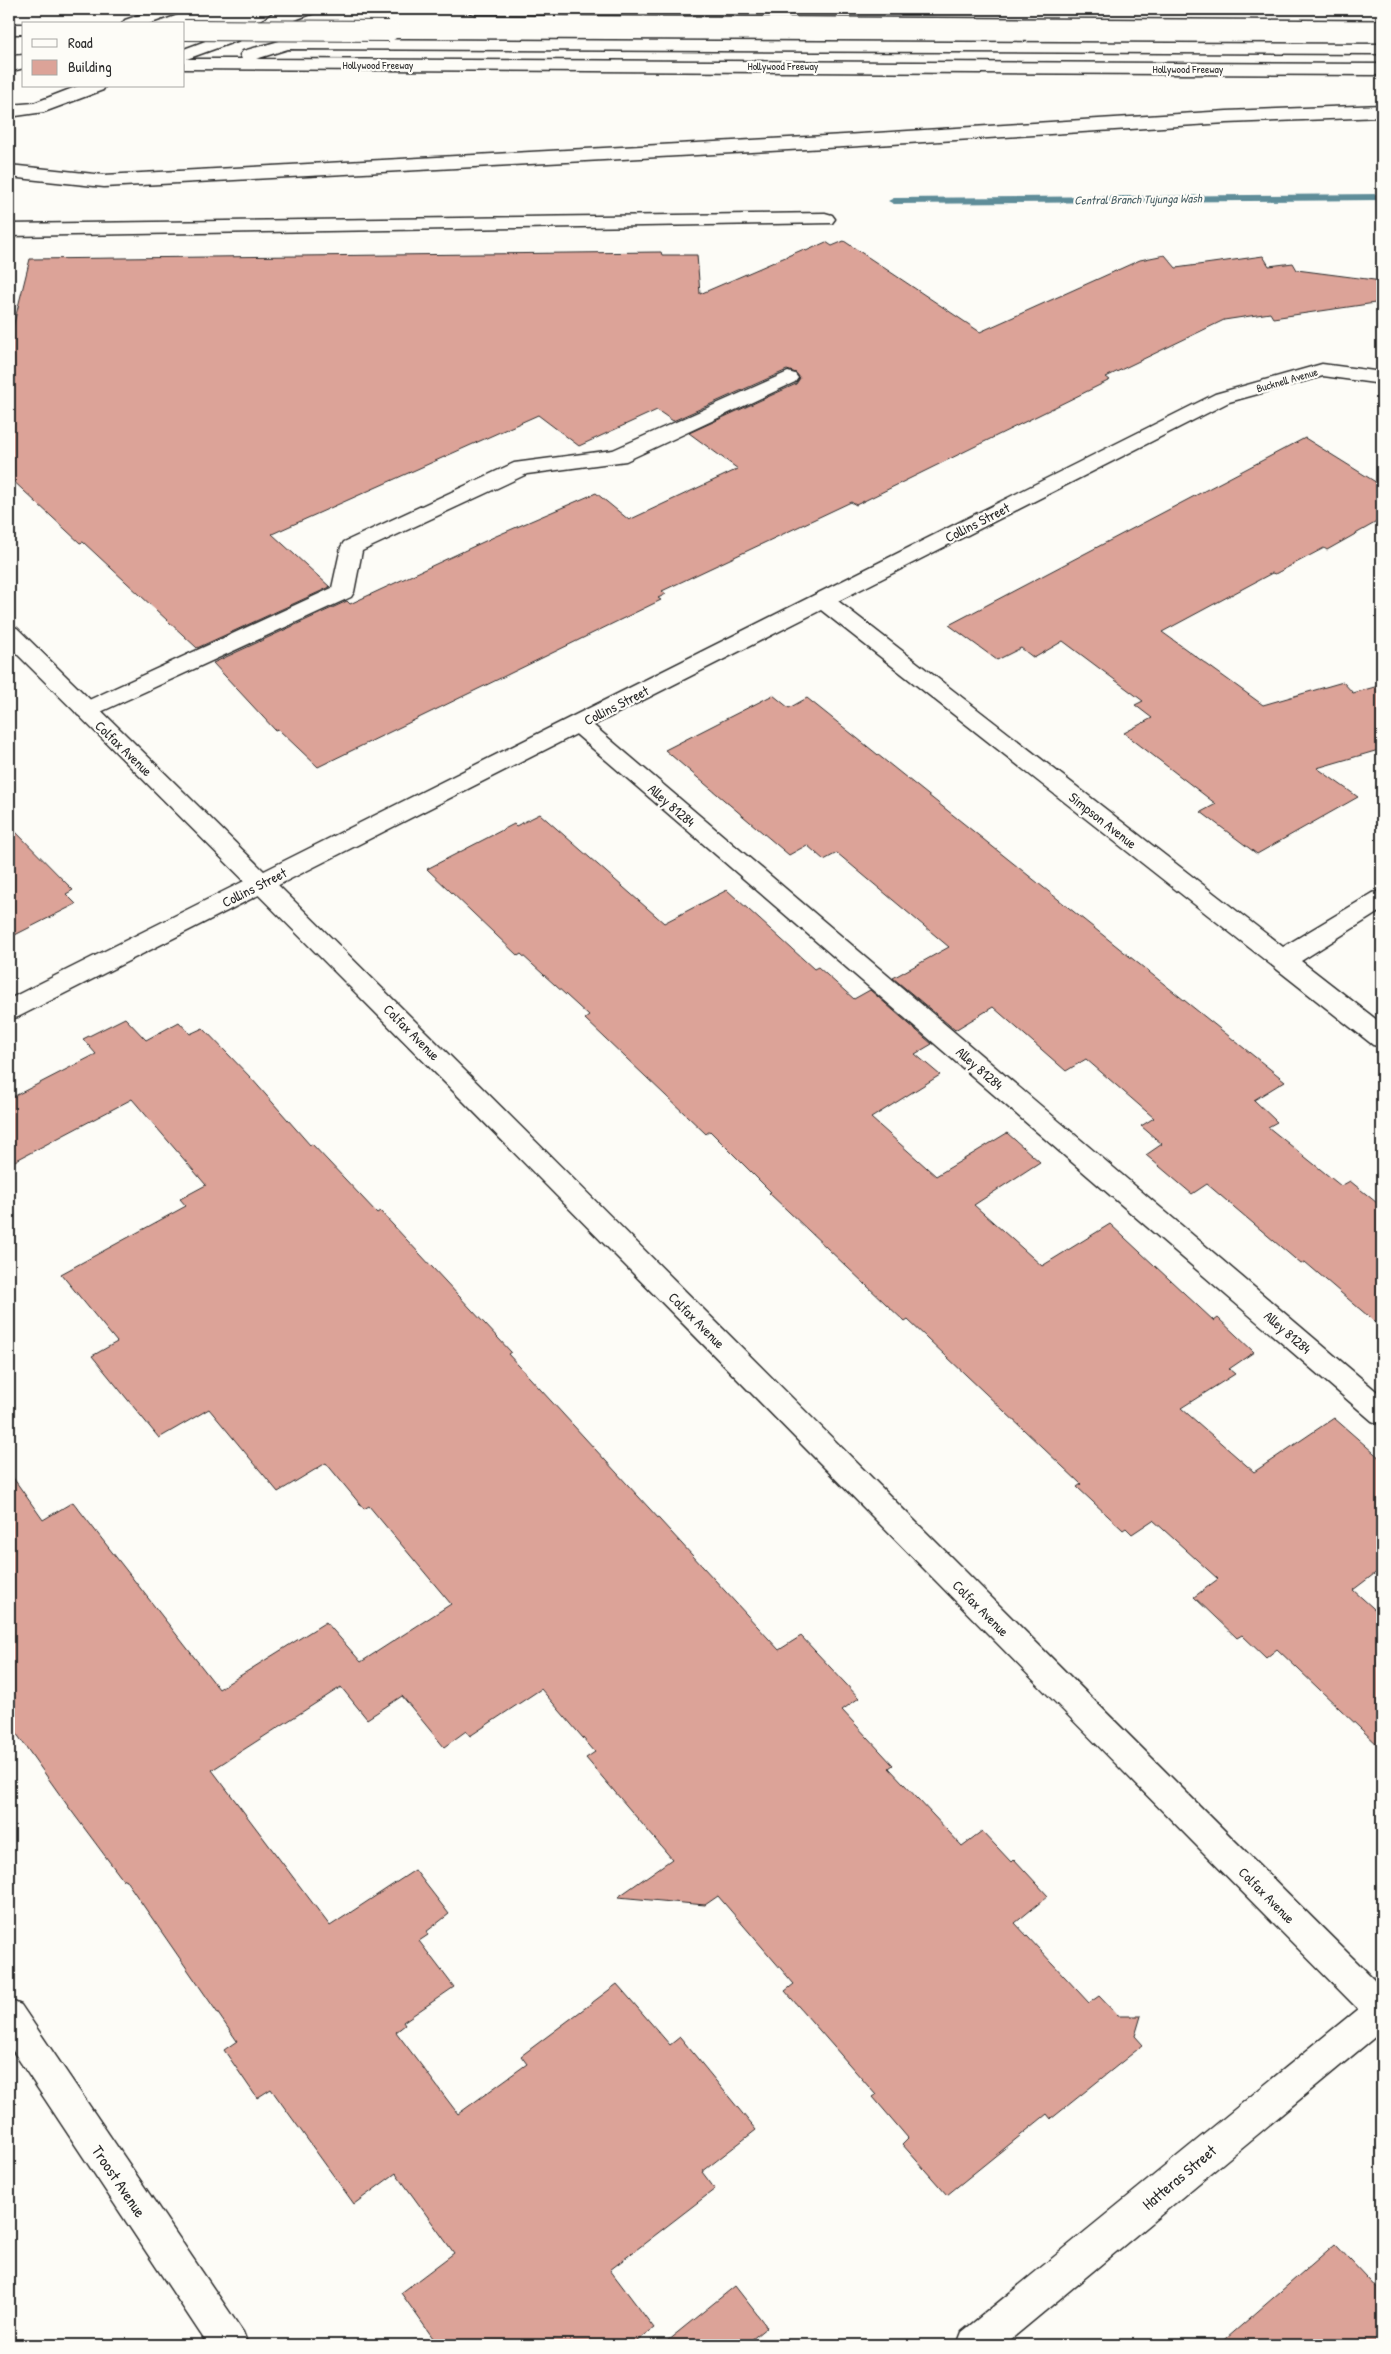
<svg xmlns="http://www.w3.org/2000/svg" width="1391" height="2354" viewBox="0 0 1391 2354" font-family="'Patrick Hand',sans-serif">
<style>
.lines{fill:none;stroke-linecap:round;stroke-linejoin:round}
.stream{fill:#5f8d99;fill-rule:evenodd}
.building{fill:#dca398;stroke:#2b2b2b}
.service-casing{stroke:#2b2b2b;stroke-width:3}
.minor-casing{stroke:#2b2b2b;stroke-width:3}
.secondary-casing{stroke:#2b2b2b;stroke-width:3}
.primary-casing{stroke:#2b2b2b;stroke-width:3}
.motorway-casing{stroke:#2b2b2b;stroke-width:3}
.service{fill:#fdfcf7;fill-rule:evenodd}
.minor{fill:#fdfcf7;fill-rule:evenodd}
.secondary{fill:#fdfcf7;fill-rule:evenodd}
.primary{fill:#fdfcf7;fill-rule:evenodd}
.motorway{fill:#fdfcf7;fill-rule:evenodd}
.motorway-bridge-casing{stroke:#2b2b2b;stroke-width:22;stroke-linecap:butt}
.motorway-bridge{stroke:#fdfcf7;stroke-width:20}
.labels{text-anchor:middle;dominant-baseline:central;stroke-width:4.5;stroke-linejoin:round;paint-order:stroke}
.far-street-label{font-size:11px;fill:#2b2b2b;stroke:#fdfcf7}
.far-water-label{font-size:12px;font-style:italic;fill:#455c62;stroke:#fdfcf7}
.street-label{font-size:14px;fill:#2b2b2b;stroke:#fdfcf7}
.near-street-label{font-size:16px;fill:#2b2b2b;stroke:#fdfcf7}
</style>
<rect width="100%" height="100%" fill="#fdfcf7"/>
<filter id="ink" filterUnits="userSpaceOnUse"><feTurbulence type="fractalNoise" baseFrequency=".02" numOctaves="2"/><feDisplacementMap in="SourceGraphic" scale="10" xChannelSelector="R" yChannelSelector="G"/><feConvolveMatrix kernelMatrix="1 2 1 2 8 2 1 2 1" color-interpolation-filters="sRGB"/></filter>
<g filter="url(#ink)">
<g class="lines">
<!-- stream -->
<path class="stream" d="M1382,194V200L894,204L888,201L894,198Z"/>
</g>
<!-- building -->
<g class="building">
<path d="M844,241L980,332L1140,260L1165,255L1176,268L1263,256L1269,266L1293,263L1297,270L1382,281V302L1273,318L1270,313L1224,320L1106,377L1110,380L856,505L851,502L662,591L666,594L658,598L661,600L318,767L278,729L275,730L213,663L347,601L350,604L496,536L596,493L629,520L738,469L689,433L796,384L800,378L796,373L787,370L673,421L657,410L579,446L538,415L272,534L330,587L197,648L83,542L80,543L9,477V343L30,259L661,252L662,255H697L700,294L804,249L806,251L826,242L832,246Z"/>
<path d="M1305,438L1382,486V519L1327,550L1324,548L1275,574L1272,573L1162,632L1263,705L1343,682L1353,693L1382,685V749L1317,768L1358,797L1257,854L1201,812L1216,804L1124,733L1152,718L1135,705L1143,701L1063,641L1034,658L1021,648L997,660L949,625Z"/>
<path d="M773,695L789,708L807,698L1285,1081L1254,1100L1277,1122L1268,1127L1341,1186L1350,1181L1382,1207V1328L1305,1262L1301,1264L1207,1184L1192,1194L1146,1155L1162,1144L1141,1126L1154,1118L1086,1059L1066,1071L993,1007L955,1030L893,978L949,947L837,853L824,860L807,845L789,855L665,750Z"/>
<path d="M540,814L664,923L727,890L814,969L818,967L854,999L870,990L932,1044L915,1054L940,1075L871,1118L936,1176L1007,1133L1040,1162L974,1205L1042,1266L1110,1224L1214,1321L1218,1318L1254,1352L1229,1369L1235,1374L1181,1408L1254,1472L1334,1418L1382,1460V1568L1353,1590L1382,1616V1749L1277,1649L1266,1658L1242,1635L1237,1638L1194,1597L1218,1579L1153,1520L1132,1534L1126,1528L1123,1530L1077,1487L1081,1484L908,1320L905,1322L769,1193L771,1192L710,1131L706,1134L585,1019L589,1016L521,954L518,956L427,869L514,824L516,826Z"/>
<path d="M9,825L73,890L66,894L76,904L9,938Z"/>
<path d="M125,1018L146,1040L179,1022L190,1034L203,1028L251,1078L310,1145L312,1144L377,1213L380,1211L511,1352L508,1354L779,1650L801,1636L859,1698L842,1710L893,1765L889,1768L962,1846L982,1831L1011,1862L1014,1859L1048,1896L1015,1923L1089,2003L1099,1996L1118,2016H1141L1135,2036L1143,2045L1051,2119L1047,2114L947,2195L902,2144L908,2138L873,2097L876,2095L785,1991L794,1984L718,1896L705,1905L618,1897L672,1859L586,1758L595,1752L541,1689L470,1736L466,1731L444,1747L402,1696L367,1719L341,1687L212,1770L330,1926L415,1870L449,1914L426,1932L428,1935L419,1941L454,1987L403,2022L405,2025L396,2032L458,2114L527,2064L521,2056L617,1984L670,2045L680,2037L756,2130L702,2172L715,2189L610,2270L654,2328L632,2345H438L401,2293L454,2253L396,2173L354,2204L271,2089L257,2098L224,2050L237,2041L125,1879L123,1880L70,1809L9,1723V1472L43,1520L73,1502L219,1689L326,1622L361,1662L451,1604L369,1506L364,1509L326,1463L278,1492L209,1409L159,1438L92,1356L117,1342L61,1274L186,1206L180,1199L206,1185L132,1099L9,1164V1099L96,1054L83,1039Z"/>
<path d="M1335,2244L1382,2294V2345H1219Z"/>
<path d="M735,2286L767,2327L745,2345H662Z"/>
</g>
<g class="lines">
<defs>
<g id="service">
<path d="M825,213L832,215L835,219L832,223L9,236V224Z"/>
<path d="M788,372L795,374L798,378L795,382L626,461L527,474L362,551L354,592L351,597L94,715L86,718L78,715L74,710L78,705L332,588L341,547L344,542L514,463L613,450Z"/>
<path d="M578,716L586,719L1382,1396V1425L1372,1421L570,729L566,724L570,719Z"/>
</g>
<g id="minor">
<path d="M1322,364L1382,372V384L1323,376L1229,402L838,601L1283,947L1373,893L1382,890V910L1301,961L1382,1024V1047L1373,1045L821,610L18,1017L9,1019V999L1215,394Z"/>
<path d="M1382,1994V2031L1004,2345H957L962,2332L1370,1999Z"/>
<path d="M9,2000L21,2005L243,2332L248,2345H208L9,2045Z"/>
</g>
<path id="secondary" d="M9,626L17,628C476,1077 926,1535 1382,1987V2026L1370,2021C916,1563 467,1100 9,646Z"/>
<g id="primary">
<path d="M157,9H182L179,13L149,24H122L125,20Z"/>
<path d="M292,9H317L314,13L184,60V49Z"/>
<path d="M24,57V68L9,72V61Z"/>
<path d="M78,86H105L103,90L44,112L9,117V105L34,103Z"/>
</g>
<g id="motorway">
<path d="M279,9H300L269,30H257L254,26Z"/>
<path d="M467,9H1382V19L476,14L470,13Z"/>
<path d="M9,24H25L24,34H9Z"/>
<path d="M287,39L1382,44V54L288,49L256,59L1382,64V75L184,69V59H242L240,55L243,51Z"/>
<path d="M24,55V67L9,66V56Z"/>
<path d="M1382,105V117L1227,123L844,147L104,187L9,177V165L104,175L844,135L1227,111Z"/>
</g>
</defs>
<!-- service casing -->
<use href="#service" class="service-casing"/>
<!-- minor casing -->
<use href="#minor" class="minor-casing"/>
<!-- secondary casing -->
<use href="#secondary" class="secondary-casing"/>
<!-- primary casing -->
<use href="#primary" class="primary-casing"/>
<!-- motorway casing -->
<use href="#motorway" class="motorway-casing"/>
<!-- service -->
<use href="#service" class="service"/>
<!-- minor -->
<use href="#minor" class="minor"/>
<!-- secondary -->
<use href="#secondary" class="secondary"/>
<!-- primary -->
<use href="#primary" class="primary"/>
<!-- motorway -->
<use href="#motorway" class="motorway"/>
<defs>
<path id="motorway-bridge" d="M184,30L389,31"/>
</defs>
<!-- motorway-bridge casing -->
<use href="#motorway-bridge" class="motorway-bridge-casing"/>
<!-- motorway-bridge -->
<use href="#motorway-bridge" class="motorway-bridge"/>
</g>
</g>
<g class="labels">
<!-- far-street labels -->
<g class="far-street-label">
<text x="378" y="65">Hollywood Freeway</text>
<text x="783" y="66">Hollywood Freeway</text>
<text x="1188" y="69">Hollywood Freeway</text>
<text transform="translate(1287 380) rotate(-16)">Bucknell Avenue</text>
</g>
<!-- far-water labels -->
<g class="far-water-label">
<text transform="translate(1138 199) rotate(-1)">Central Branch Tujunga Wash</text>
</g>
<!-- street labels -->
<g class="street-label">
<text transform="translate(977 522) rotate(-27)">Collins Street</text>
<text transform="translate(616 705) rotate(-27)">Collins Street</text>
<text transform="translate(124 748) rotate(44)">Colfax Avenue</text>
<text transform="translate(672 805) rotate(41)">Alley 81284</text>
<text transform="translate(1103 820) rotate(38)">Simpson Avenue</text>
<text transform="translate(254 887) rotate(-27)">Collins Street</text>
<text transform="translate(412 1032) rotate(45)">Colfax Avenue</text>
<text transform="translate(980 1068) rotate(41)">Alley 81284</text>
<text transform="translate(697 1320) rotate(45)">Colfax Avenue</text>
<text transform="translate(1288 1332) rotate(41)">Alley 81284</text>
<text transform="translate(981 1608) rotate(45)">Colfax Avenue</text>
<text transform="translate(1267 1895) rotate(45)">Colfax Avenue</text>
</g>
<!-- near-street labels -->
<g class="near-street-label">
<text transform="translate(1179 2177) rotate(-40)">Hatteras Street</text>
<text transform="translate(119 2181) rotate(56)">Troost Avenue</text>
</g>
</g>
<!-- margin -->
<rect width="1391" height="2354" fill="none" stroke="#fdfcf7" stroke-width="30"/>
<rect x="15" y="15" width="1361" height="2324" fill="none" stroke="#2b2b2b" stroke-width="2" filter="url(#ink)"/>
<!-- legend -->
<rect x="22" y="22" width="162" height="65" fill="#fdfcf7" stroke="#a9a8a5"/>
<rect x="32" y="39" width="25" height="8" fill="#fdfcf7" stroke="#a9a8a5"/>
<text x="68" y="48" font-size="15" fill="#2b2b2b">Road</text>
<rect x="32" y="60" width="25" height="15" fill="#dca398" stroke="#a9a8a5"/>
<text x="68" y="72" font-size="15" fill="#2b2b2b">Building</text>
</svg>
